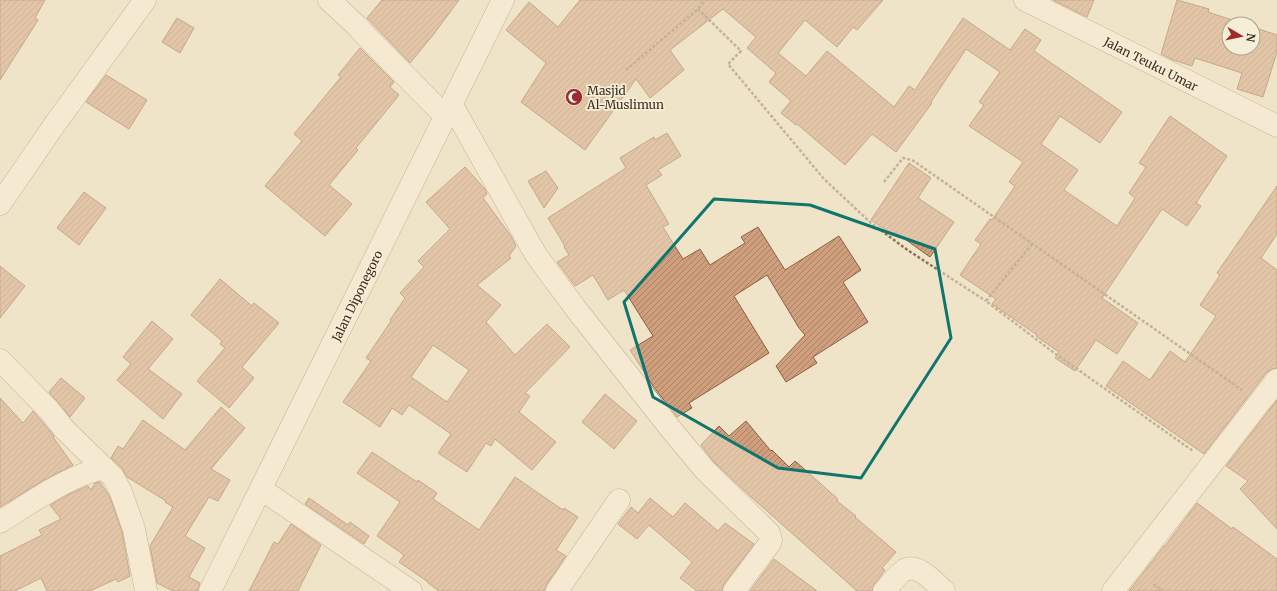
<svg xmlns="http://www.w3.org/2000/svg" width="1277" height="591" viewBox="0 0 1277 591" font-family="Merriweather,serif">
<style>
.building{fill:url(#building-hatch);stroke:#8d5f41;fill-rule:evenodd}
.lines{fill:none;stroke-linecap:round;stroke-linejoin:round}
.minor-casing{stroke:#8d765c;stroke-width:23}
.path{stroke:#8d765c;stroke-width:2.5;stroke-dasharray:3 2;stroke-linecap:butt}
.minor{stroke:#faf1dc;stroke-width:22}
.marked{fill:none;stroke:#0f766e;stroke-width:3;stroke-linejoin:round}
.labels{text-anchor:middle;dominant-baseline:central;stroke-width:3.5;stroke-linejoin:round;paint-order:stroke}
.street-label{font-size:12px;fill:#3d2e20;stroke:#f7eed8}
.poi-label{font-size:12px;fill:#3d2e20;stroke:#f7eed8;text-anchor:start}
</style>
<defs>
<pattern id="building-hatch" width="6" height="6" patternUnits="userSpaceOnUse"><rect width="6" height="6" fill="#cf9f7d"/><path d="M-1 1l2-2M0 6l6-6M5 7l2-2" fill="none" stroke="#a98266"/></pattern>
</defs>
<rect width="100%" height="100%" fill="#f0e4c8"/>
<!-- building -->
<g class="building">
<path d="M0,0H45L35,18L38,20L0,80Z"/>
<path d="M382,0H459L433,35L410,63L367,18Z"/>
<path d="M580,0H883L857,30L853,27L837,47L805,20L778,53L806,76L827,51L894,107L909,86L915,90L963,18L1010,50L1025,29L1041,40L1034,51L1122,112L1100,143L1060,116L1041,144L1078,170L1064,190L1117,226L1135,198L1129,193L1146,167L1139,163L1170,116L1227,156L1196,203L1201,206L1187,226L1162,209L1102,298L1138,323L1117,354L1096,340L1075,371L1055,358L1059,352L1036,336L1037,335L992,304L996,299L960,275L981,244L975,240L990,219L992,220L1015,186L1009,182L1023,162L969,126L984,105L979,102L1000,72L966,49L931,102L932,103L896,152L872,134L845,165L797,124L796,125L781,113L791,101L769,82L776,73L747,48L756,37L723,9L670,50L684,70L650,98L636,79L585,150L521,102L546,63L506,30L529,2L558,27Z"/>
<path d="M1053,0H1094L1087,17Z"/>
<path d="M1177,0L1209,9L1208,12L1244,24H1229V48H1253V27L1277,35V52L1263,97L1237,89L1242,73L1195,58L1192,66L1173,60L1161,54Z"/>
<path d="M177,18L194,28L180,53L162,42Z"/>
<path d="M360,48L394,82L390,87L399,95L356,148L358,150L329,185L352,204L325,236L265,186L302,141L294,134L341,77L338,75Z"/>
<path d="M106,75L147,100L129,129L86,102Z"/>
<path d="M667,133L681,156L658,170L662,175L646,185L669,224L663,227L683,259L700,249L710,265L745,243L741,237L758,227L785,270L839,236L861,270L843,282L868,322L813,357L817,363L786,382L776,366L805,335L799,328L767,275L734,296L769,353L689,403L692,408L677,417L653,386L630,350L653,336L624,290L608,300L593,275L575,286L557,262L569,255L564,247L565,246L548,218L626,168L620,158L654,137L655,140Z"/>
<path d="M909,163L931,178L918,198L954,222L930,257L895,232L893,235L871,220Z"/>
<path d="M465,167L485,189L487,194L483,198L511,236L516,246L509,256L511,258L477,285L501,305L486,322L515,355L547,324L570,347L525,393L530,396L519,412L556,442L532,470L495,439L491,446L486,443L467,472L438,453L451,434L409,405L402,415L392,408L380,427L343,402L371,361L366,358L391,321L390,320L405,298L400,293L424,267L418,261L450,229L426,202ZM433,345L469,370L447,402L411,377Z"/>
<path d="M546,171L558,188L544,208L528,181Z"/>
<path d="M1277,186V234L1261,258L1277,270V368L1272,369L1267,372L1204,454L1106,386L1123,361L1150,380L1170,351L1185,362L1216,316L1200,305L1220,275L1217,273Z"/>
<path d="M84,192L106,208L79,245L57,228Z"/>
<path d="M0,266L25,286L0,318Z"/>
<path d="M220,279L252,306L254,303L279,323L242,367L254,378L229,408L197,381L225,348L220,344L222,341L191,315Z"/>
<path d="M152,321L173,339L148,369L182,394L163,419L117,380L131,364L123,357Z"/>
<path d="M61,378L85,398L70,417L49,392Z"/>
<path d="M605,394L637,421L614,449L582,422Z"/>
<path d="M0,398L23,423L33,411L54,436L53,437L73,465L44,480L0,507Z"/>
<path d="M1277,400V529L1240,489L1248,481L1226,466Z"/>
<path d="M221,407L245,428L211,469L230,480L218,501L209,497L185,536L205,548L189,577L200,583L198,591H173L157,583L150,546L173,507L165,502L166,501L127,477L122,468L111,458L118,446L123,449L143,420L185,450Z"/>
<path d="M746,421L771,451L772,450L789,467L795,461L838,499L837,501L856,516L855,517L896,552L882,568L885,570L875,583L872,591H857L750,496L714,462L701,445L719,426L729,436Z"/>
<path d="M372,452L417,482L418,480L437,493L433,499L479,530L515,477L563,510L564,508L578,517L556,550L566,556L547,584L544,591H439L428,583V582L399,562L404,555L377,536L400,502L357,473Z"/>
<path d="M100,482L110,497L122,532L130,576L118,582L116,579L90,591H47L41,578L15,591H0V556L42,535L39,530L61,519L50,505L69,494L88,486L91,490L95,483Z"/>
<path d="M309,498L348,525L350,522L369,536L364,544L305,504Z"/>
<path d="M650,498L673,517L685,503L718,531L725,523L754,544L724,584L722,591H697L680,578L692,562L649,525L637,539L618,524L631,507L638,513Z"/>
<path d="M1197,503L1232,529L1233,527L1277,559V591H1164L1154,584L1153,585L1162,591H1129L1164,546H1165Z"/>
<path d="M291,524L321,545L298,591H249L274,542L278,544Z"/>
<path d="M774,559L817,591H750Z"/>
</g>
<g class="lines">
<defs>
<g id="minor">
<path d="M329,0L356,25L367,37L446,117"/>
<path d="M1025,0L1277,126"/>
<path d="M452,105L536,255L576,309L674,433L705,470L769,533L771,540L770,543L734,591"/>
<path d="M0,204L55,124L145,0"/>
<path d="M0,360L49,410L64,429L113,477L121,492L134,529L146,591"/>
<path d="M261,489L411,591"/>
<path d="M0,522C32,502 67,476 104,468"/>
<path d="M210,591L503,0"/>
<path d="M557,591L619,500"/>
<path d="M884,591C890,585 895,577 902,572C916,560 934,582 944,591"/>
<path d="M1113,591L1277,380"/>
</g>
</defs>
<!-- minor casing -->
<use href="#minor" class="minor-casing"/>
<!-- path -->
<g class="path">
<path d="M698,9L741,51L728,64L824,179L871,223L909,251L986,301"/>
<path d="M626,70L698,9L705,0"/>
<path d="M884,182L903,158L912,160L918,164L1242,390"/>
<path d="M1032,244L986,301L1053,352L1193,451"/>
</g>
<!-- minor -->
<use href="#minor" class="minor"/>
</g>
<!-- marked area -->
<path d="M0 0H1277V591H0ZM714,199L810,205L935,249L951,338L861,478L778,468L653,397L624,302Z" fill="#f0e4c8" fill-opacity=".55" fill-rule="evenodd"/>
<path class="marked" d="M714,199L810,205L935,249L951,338L861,478L778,468L653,397L624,302Z"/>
<!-- icons -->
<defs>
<symbol id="mosque-disc" viewBox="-11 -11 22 22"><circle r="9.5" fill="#9e2a2b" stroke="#f7eed8"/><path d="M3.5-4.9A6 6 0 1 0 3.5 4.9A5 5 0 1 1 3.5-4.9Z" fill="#fff"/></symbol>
</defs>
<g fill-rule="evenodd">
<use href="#mosque-disc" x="564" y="87" width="20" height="20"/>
</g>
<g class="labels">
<!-- street labels -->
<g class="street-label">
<text transform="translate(1151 64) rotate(27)">Jalan Teuku Umar</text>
<text transform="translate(357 296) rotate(-64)">Jalan Diponegoro</text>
</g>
<!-- poi labels -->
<g class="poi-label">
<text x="587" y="90">Masjid<tspan x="587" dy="14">Al-Muslimun</tspan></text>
</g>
</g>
<!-- north arrow -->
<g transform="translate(1241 36) rotate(99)"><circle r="19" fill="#f7eed8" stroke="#ada18e"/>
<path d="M0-3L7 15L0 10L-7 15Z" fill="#9e2a2b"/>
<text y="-6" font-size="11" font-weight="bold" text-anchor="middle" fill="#3d2e20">N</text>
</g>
</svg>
